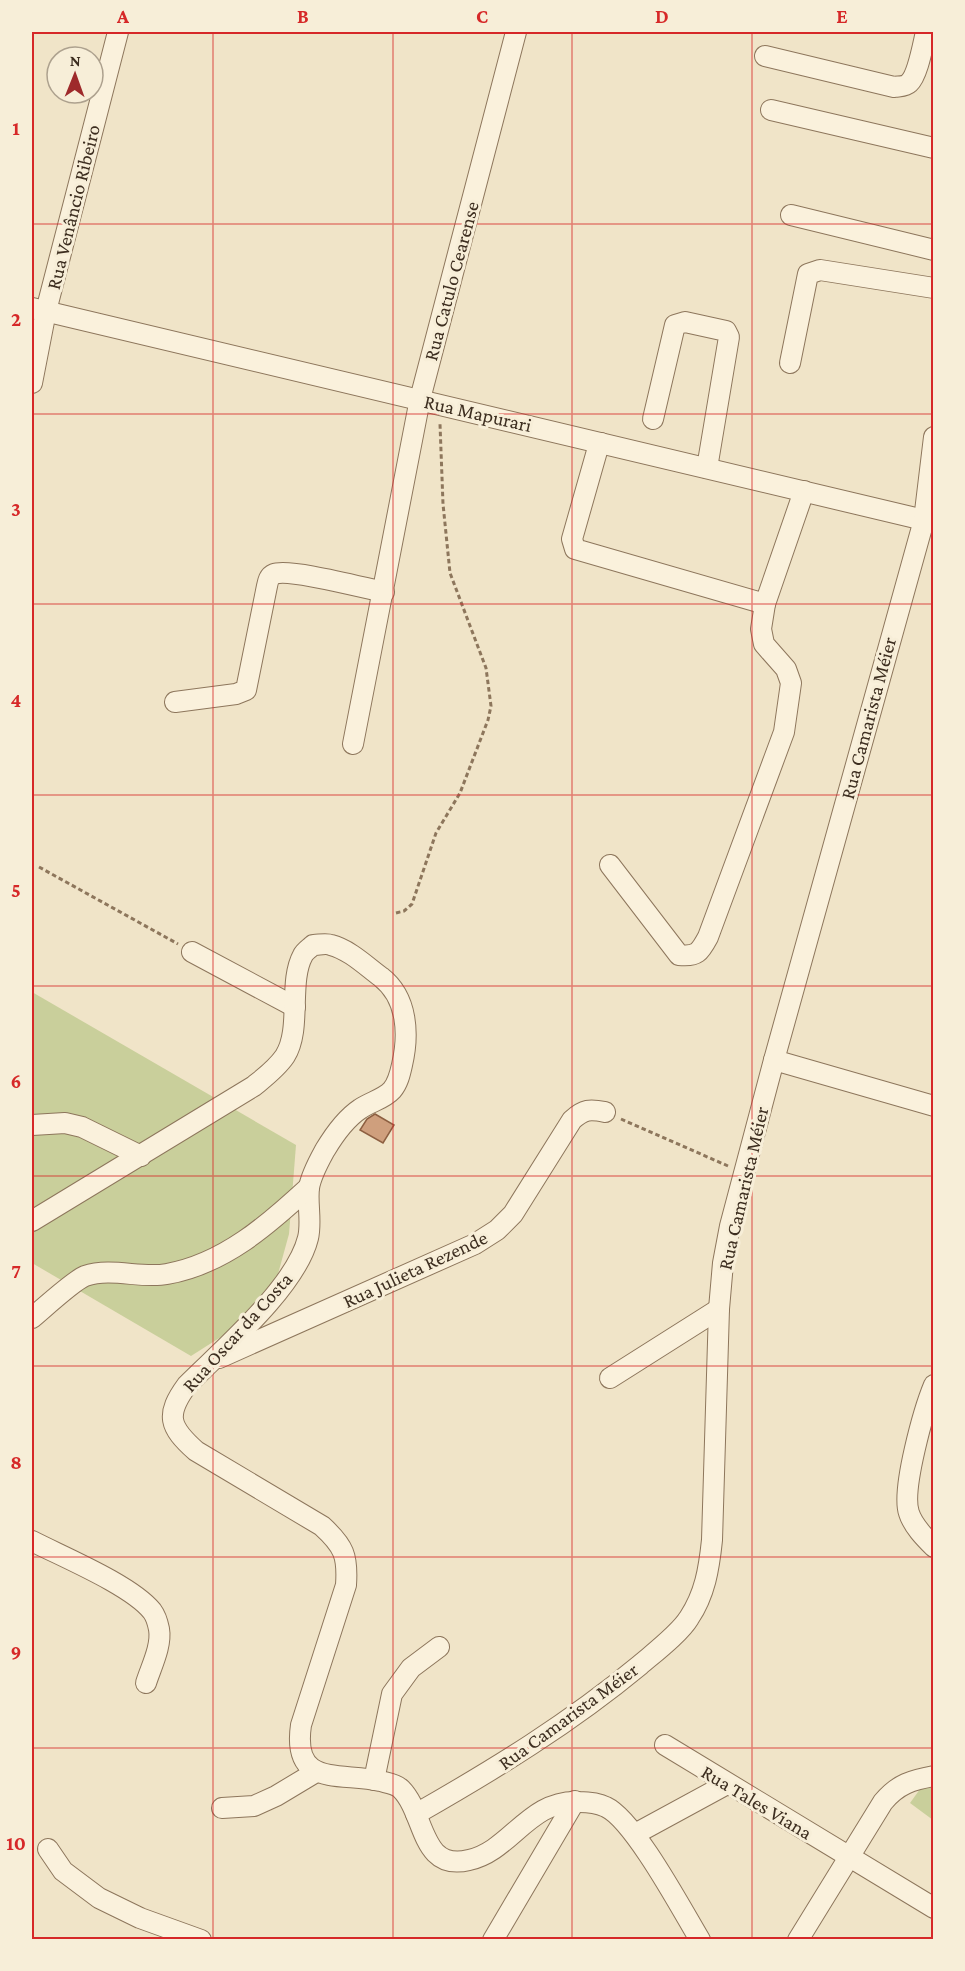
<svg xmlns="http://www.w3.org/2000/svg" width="965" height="1971" viewBox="0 0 965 1971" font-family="'Crimson Pro',serif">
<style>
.green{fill:#c9cf9b}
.building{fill:#cf9f7d;stroke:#8d5f41;stroke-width:1.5}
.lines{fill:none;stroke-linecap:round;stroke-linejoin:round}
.minor-casing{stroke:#8d765c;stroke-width:22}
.path{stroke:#8d765c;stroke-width:3;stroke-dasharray:4.5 3;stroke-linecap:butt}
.minor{stroke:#faf1dc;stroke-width:20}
.grid{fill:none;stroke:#d62828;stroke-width:1.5;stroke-opacity:0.55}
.labels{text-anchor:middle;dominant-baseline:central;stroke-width:6;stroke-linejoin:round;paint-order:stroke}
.street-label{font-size:20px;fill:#3d2e20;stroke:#f7eed8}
.neatline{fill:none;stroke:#d62828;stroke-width:2}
.grid-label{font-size:20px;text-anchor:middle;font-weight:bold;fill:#d62828}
</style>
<rect width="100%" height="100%" fill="#f0e4c8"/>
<!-- green -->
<g class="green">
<path d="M32,992L296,1145L289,1234L278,1274L246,1321L191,1356L32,1263Z"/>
<path d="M928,1778H933V1820L910,1803Z"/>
</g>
<!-- building -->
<path class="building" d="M375,1114L394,1125L383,1143L360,1130L367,1119Z"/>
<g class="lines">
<defs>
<g id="minor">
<path d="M765,56L894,87C899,86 905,87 909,83C918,75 923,44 926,32"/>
<path d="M771,110L934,148"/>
<path d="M791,215L934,250"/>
<path d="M32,308L924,520"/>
<path d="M790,363L808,274L820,270L934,288"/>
<path d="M32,383L46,311L118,32"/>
<path d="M653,419L675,325L685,322L726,331L729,337L707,468"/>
<path d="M601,443L597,451L572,539L575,549L765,604"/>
<path d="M175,702L236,694L246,690L267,586C268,581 269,576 274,574C289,568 364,588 384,592"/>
<path d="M353,744L420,399L516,32"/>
<path d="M610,865L679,955C697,957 700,952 708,937L784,732L791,683L786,669L764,644L761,629L765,604L804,491"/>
<path d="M192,952L295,1007"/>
<path d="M774,1060L934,1106"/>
<path d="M32,1125L65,1123L82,1127L141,1156"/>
<path d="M32,1221L254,1086C265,1077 277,1068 285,1056C302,1029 288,982 303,955C305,951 310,948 313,945C319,945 326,943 331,945C350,950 366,966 381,977C408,998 409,1035 402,1065C400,1074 398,1083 392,1090C384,1099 370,1102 360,1109C345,1119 334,1135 325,1150C319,1161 311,1175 309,1188C307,1204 312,1222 308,1238C296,1287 223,1349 187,1385C165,1415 169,1427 196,1451L322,1526C344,1546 348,1556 346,1585L301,1725C292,1787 338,1772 380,1781C387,1783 396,1784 401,1789C426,1814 420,1872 469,1860C511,1851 529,1799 579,1802C588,1802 598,1803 606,1807C634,1820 682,1910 700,1940"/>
<path d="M32,1318C44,1308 73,1281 85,1276C112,1267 141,1279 167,1274C224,1264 269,1224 309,1187"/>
<path d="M219,1358L475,1244L497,1230L513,1214L572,1120C584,1109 590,1109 605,1112"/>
<path d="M610,1378L719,1309"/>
<path d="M934,1385C924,1409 901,1490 909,1513C913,1526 925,1538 934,1547"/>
<path d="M32,1541C63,1557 131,1585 152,1611C155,1615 158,1624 159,1629C162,1646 151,1667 146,1683"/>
<path d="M665,1745L934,1908"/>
<path d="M374,1780L392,1694L411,1668L439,1647"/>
<path d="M222,1808L254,1806L276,1796L316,1772"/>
<path d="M416,1814C495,1769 570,1723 640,1665C654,1653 680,1633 689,1618C705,1594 709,1569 712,1540L719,1309L723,1263L730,1226L774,1060L924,520L934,437"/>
<path d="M635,1834L727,1784"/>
<path d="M48,1849L63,1871L99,1898L140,1918L201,1940"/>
<path d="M493,1940L575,1801"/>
<path d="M798,1940L883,1802C898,1784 912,1780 934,1776"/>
</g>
</defs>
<!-- minor casing -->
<use href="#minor" class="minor-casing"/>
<!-- path -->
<g class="path">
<path d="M39,867L178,944"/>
<path d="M396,913L404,911L412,904L436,833L460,793L488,720L491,706L486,668L450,573L443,504L440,424"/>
<path d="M621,1119L728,1166"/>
</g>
<!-- minor -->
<use href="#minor" class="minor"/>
</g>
<!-- grid -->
<path class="grid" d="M213,32V1940M393,32V1940M572,32V1940M752,32V1940M32,224H934M32,414H934M32,604H934M32,795H934M32,986H934M32,1176H934M32,1366H934M32,1557H934M32,1748H934"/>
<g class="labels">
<!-- street labels -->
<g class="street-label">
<text transform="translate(73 207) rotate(-76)">Rua Venâncio Ribeiro</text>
<text transform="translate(451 281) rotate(-75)">Rua Catulo Cearense</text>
<text transform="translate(478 413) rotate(13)">Rua Mapurari</text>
<text transform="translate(868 718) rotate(-75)">Rua Camarista Méier</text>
<text transform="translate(743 1188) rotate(-77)">Rua Camarista Méier</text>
<text transform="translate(415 1269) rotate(-25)">Rua Julieta Rezende</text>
<text transform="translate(237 1332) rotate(-48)">Rua Oscar da Costa</text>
<text transform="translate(568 1716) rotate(-36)">Rua Camarista Méier</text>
<text transform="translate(757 1802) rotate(31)">Rua Tales Viana</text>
</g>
</g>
<!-- border -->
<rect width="965" height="1971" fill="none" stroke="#f7eed8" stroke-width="66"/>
<!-- north arrow -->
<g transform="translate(75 75) rotate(1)"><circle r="28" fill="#f7eed8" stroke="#ada18e" stroke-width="1.5"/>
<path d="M0-4.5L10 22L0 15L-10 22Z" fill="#9e2a2b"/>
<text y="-9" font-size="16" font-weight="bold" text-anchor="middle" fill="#3d2e20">N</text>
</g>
<rect x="33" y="33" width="899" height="1905" class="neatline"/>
<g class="grid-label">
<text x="123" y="23">A</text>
<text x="303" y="23">B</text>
<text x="482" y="23">C</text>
<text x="662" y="23">D</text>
<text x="842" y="23">E</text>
<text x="16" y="135">1</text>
<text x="16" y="326">2</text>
<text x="16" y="516">3</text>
<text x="16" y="707">4</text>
<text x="16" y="897">5</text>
<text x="16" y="1088">6</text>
<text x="16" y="1278">7</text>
<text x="16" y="1469">8</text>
<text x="16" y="1659">9</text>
<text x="16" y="1850">10</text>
</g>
</svg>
